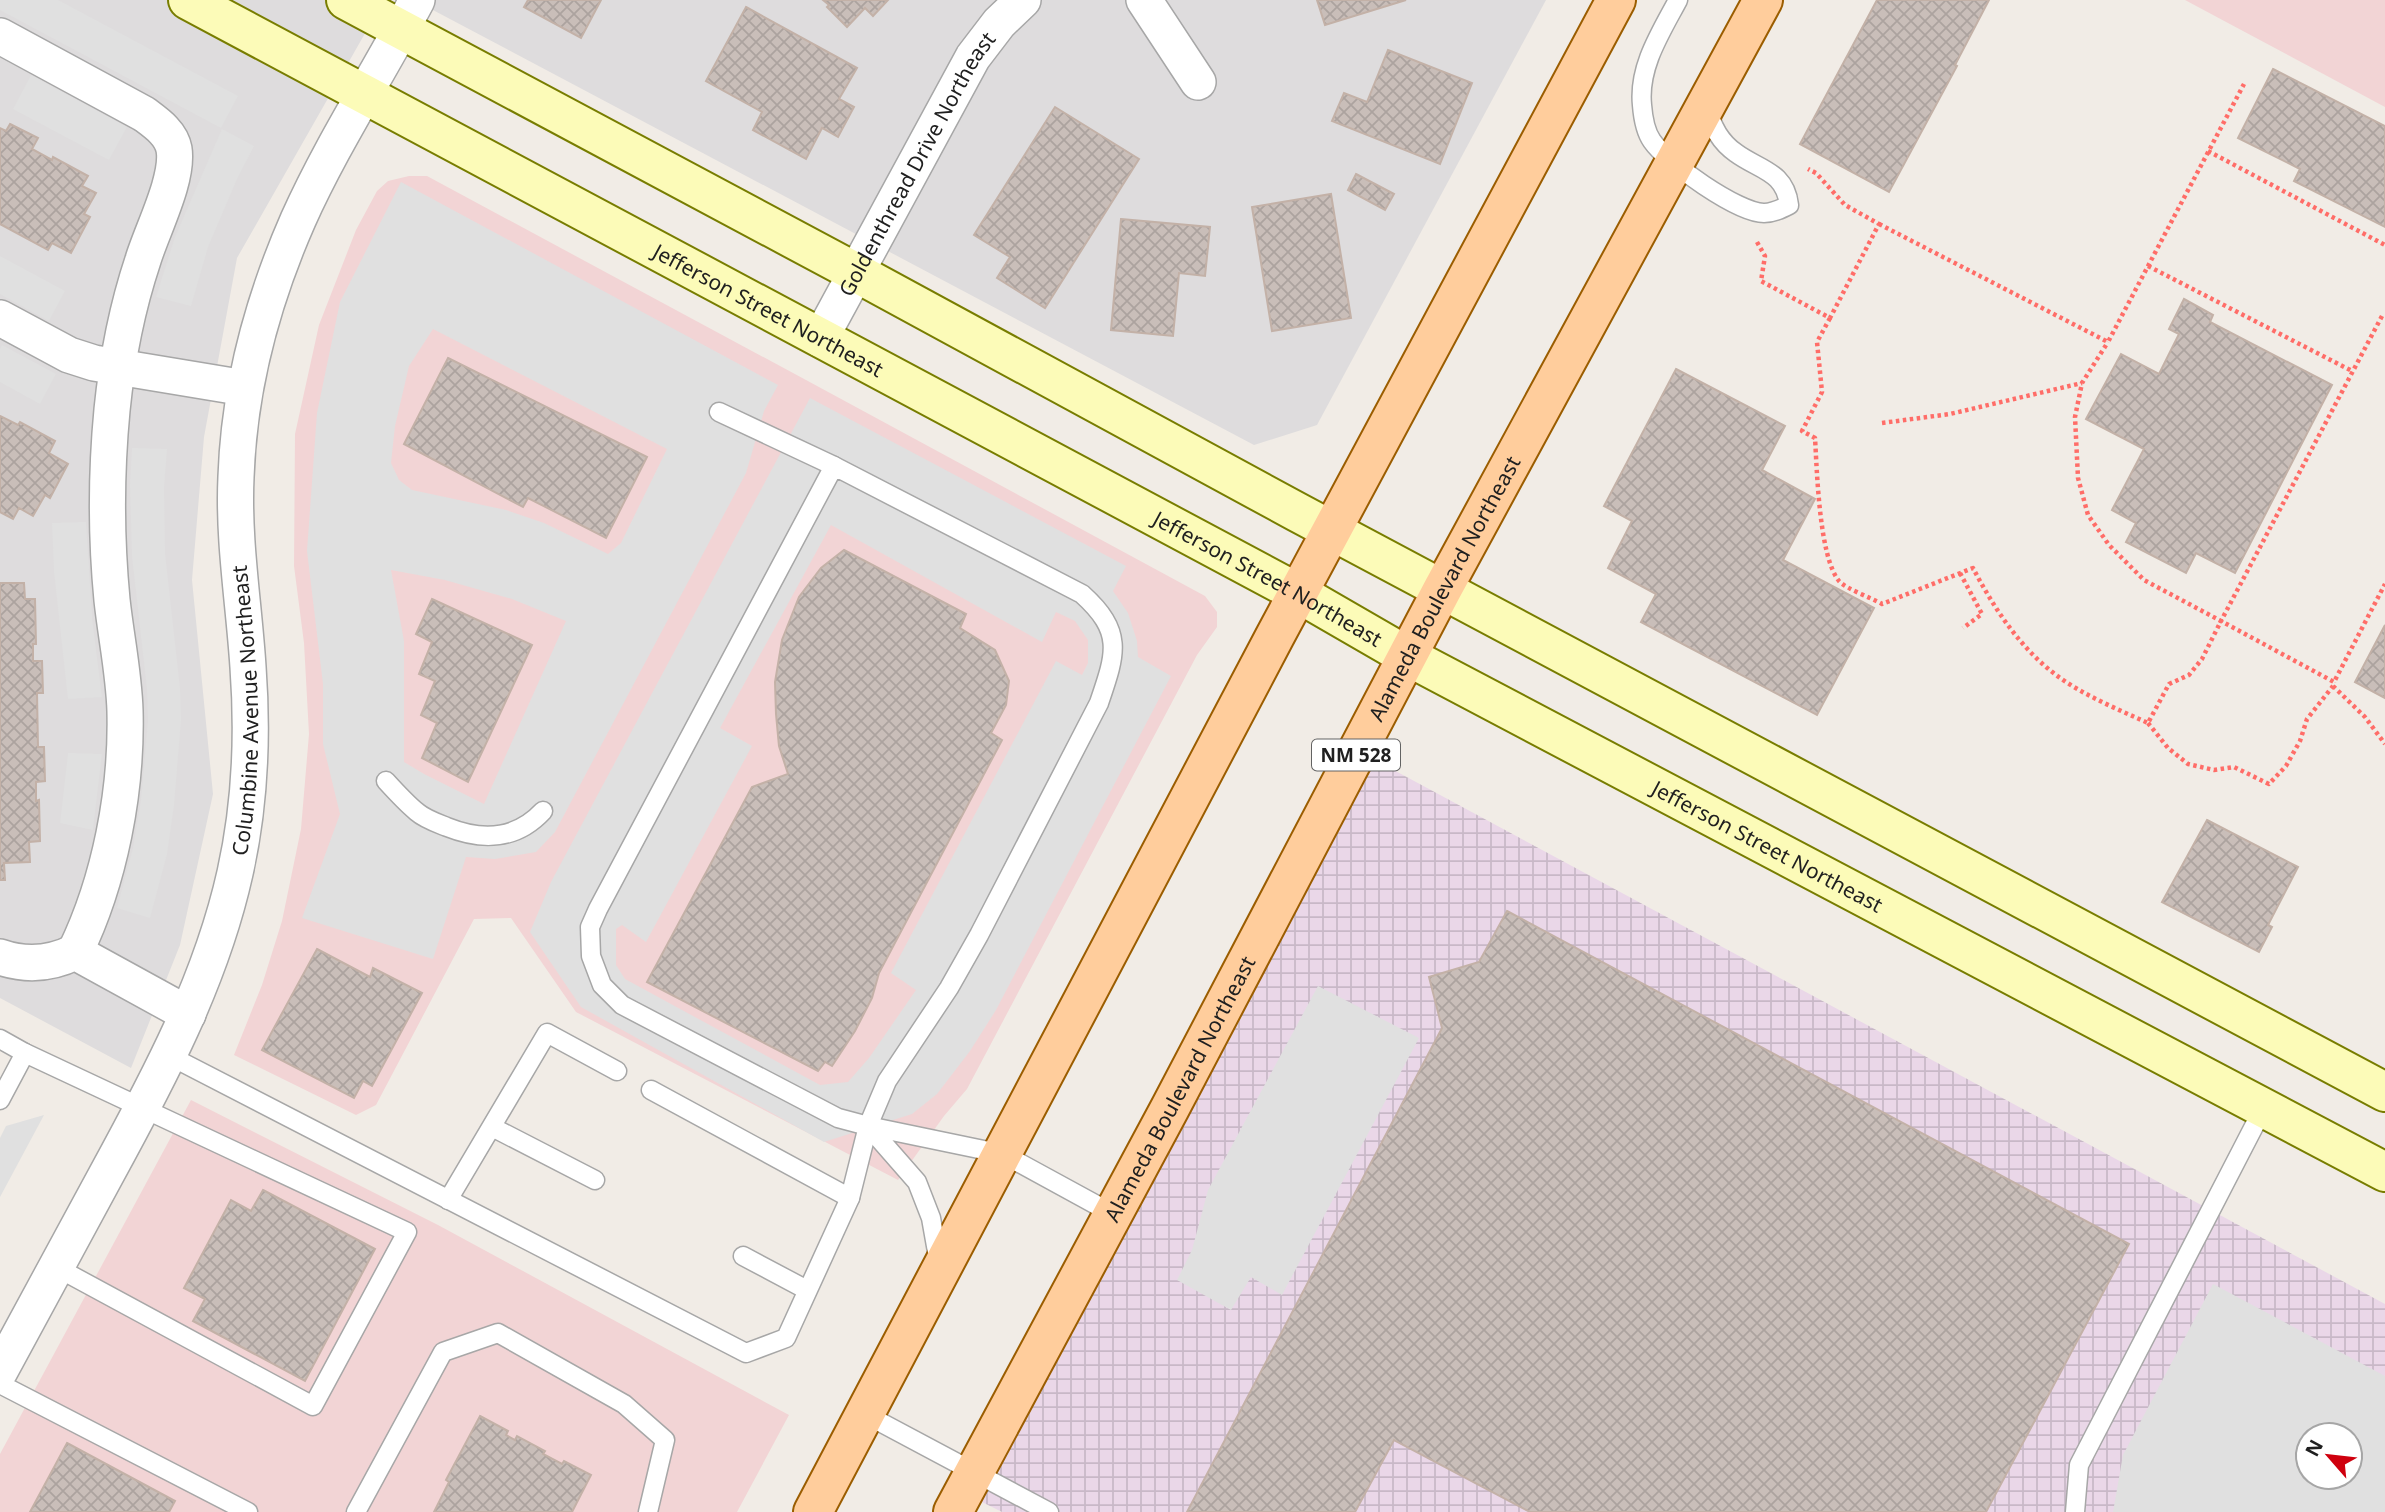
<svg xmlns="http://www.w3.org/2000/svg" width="2385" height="1512" viewBox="0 0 2385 1512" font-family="'Noto Sans',sans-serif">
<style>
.residential{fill:#dedcdd}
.commercial{fill:#f2d4d5}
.industrial{fill:url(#industrial-grid);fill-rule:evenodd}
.parking{fill:#e0e0e0;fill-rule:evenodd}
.building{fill:url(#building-cross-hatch);stroke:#c3b1a7;stroke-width:2}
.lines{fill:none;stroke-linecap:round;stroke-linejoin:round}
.lane-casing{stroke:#a7a7a7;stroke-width:21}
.street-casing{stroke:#a7a7a7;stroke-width:38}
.secondary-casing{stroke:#787d00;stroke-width:42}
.primary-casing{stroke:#9b5d00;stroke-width:42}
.path{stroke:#ff6d68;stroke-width:4.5;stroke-dasharray:3.5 3.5;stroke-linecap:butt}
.lane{stroke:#fff;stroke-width:18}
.street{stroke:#fff;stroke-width:35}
.secondary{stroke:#fcfbb8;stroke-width:38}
.primary{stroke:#ffcd9c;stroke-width:38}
.labels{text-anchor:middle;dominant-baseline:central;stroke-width:5;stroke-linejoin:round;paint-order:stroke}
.shield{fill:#fff;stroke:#636363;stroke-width:2}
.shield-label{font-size:19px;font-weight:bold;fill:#202020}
.street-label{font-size:21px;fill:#202020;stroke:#fff}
</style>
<defs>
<pattern id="industrial-grid" width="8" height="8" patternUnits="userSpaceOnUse" patternTransform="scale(1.75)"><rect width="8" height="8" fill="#ead7e8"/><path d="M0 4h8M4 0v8" fill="none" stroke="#c8b8c7"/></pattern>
<pattern id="building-cross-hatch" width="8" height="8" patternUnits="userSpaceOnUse" patternTransform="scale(1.75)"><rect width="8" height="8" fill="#c9beb9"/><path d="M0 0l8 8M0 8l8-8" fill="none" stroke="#aca39f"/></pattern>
</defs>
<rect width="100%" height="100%" fill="#f1ece6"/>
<!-- residential -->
<g class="residential">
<path d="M0,0H384L237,258L204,437L192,580L213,794L180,945L131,1068L0,998Z"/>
<path d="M414,0H1546L1317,425L1254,445Z"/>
</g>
<!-- commercial -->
<g class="commercial">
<path d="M2185,0H2385V107L2228,23Z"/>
<path d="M409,176H427L806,380L1205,596L1217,612V627L1197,655L967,1089L944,1116L898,1180L576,1012L511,918L474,919L376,1105L356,1115L234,1055L262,985L282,921L301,829L309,734L304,643L294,566L295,434L319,325L356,230L377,191L388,181Z"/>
<path d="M191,1100L438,1225L789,1415L737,1512H0V1454Z"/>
</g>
<!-- industrial -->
<path class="industrial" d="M1364,754L2385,1304V1512H1002L972,1497ZM2308,1435H2350V1477H2308Z"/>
<!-- parking -->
<g class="parking">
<path d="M0,0H58L238,96L221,128L0,10Z"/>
<path d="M31,75L127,127L109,160L13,109Z"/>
<path d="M222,129L254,146L237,179L208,247L191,306L156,297L175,237Z"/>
<path d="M401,182L778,385L764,411L746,473L555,832L536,852L495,859L466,857L433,959L302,918L340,814L323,744V684L307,551L317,413L340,302ZM433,329L667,449L621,543L608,554L544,523L506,510L412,490L399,480L391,463L395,426L409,366ZM391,570L445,580L512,599L566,621L484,804L424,774L404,762V641Z"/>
<path d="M0,256L65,291L49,321L0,294Z"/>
<path d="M2,345L56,374L40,404L0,382V349Z"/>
<path d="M810,398L1126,566L1113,591L1128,613L1137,641L1138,657L1171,676L996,1010L970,1051L937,1094L912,1114L824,1142L581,1007L530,932L551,882ZM831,525L1042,642L1056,612L1075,621L1088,640V663L1082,675L1056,661L891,973L916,990L869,1058L848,1082L820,1085L625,979L616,965V929L622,925L646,942L752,746L720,728Z"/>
<path d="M132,448L167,449L164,487L165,553L180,688L181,720L174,805L167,854L150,918L117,908L133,848L141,800L148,720L147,689L132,556L130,484Z"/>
<path d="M86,522L92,617L102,697L68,699L54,571L52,523Z"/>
<path d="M68,753L102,754L93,830L60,823Z"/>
<path d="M1318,986L1419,1038L1282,1295L1251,1277L1231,1310L1177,1280L1192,1250L1208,1190Z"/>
<path d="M44,1115L0,1197V1138L6,1126Z"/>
<path d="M2213,1284L2385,1376V1512H2113L2123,1455ZM2308,1435H2350V1477H2308Z"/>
</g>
<!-- building -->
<g class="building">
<path d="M528,0H601L581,38L524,7Z"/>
<path d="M823,0H888L873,16L865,8L847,27L827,7L829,5Z"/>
<path d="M1317,0H1406L1325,25Z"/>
<path d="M1877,0H1989L1955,65L1957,66L1889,192L1800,144Z"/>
<path d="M746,7L857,68L839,99L854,107L838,137L822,128L806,159L753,130L762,112L706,81Z"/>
<path d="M1388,50L1472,83L1440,164L1332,121L1344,93L1367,102Z"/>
<path d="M2273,69L2385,126V227L2294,181L2300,169L2238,138Z"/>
<path d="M1055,107L1139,159L1045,308L997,278L1010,257L974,235Z"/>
<path d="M10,124L38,138L32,149L52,160L53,157L88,176L82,186L96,193L84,214L90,217L71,253L52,243L48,250L0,224V128L6,131Z"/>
<path d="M1356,174L1394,194L1385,210L1348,190Z"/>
<path d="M1331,194L1351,318L1272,331L1252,207Z"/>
<path d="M1121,219L1210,227L1205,276L1179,273L1173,336L1111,330Z"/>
<path d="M2184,299L2213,315L2210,322L2332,385L2235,573L2196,553L2186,573L2126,542L2136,523L2112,510L2144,449L2086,419L2121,354L2159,374L2179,334L2169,329Z"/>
<path d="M448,358L647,457L606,538L528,498L523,507L404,444Z"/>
<path d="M1676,369L1785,426L1762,470L1815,499L1783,560L1874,608L1817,715L1641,622L1656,594L1608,568L1632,521L1604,506Z"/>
<path d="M0,416L18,425L20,422L55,441L49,453L68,464L50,498L45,495L33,516L19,508L13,519L0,512Z"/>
<path d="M844,550L966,614L960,628L995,650L1009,681L1006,705L991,733L1002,740L879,973L872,998L855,1031L832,1066L825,1062L818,1071L647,982L752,787L788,774L779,746L776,714L775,682L782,640L799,597L821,568Z"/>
<path d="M0,583H24L25,599H35L36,644H33V661H42L43,693H37L38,747H44L45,781L36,782V801L39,800L40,841L29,842L30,862L4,863L5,880H0Z"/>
<path d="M432,599L532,645L468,782L422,758L437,723L421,715L435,681L419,674L432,642L416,634Z"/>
<path d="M2385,625V698L2355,682Z"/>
<path d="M2207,820L2298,867L2268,925L2272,927L2259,952L2162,902Z"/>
<path d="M1507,911L2129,1244L1986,1512H1530L1394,1440L1355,1512H1187L1442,1028L1429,977L1479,962Z"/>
<path d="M317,949L370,977L373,968L422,993L372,1086L363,1081L354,1098L262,1050Z"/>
<path d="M263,1190L375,1249L305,1381L193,1321L205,1299L184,1288L231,1200L251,1211Z"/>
<path d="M480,1416L508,1431L506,1435L515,1440L517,1436L545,1451L543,1454L562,1464L564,1461L591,1475L572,1512H434L449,1482L446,1480Z"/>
<path d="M67,1443L175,1501L169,1512H30Z"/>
</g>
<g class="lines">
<defs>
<g id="lane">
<path d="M1678,0C1661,32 1638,67 1642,105C1643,118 1645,131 1652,141C1667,163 1738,213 1764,213C1773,213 1781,209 1789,205C1785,171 1759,170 1736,153C1720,142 1711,125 1707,106"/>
<path d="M719,412L834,466"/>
<path d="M386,781C396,792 406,803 417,812C425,819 437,823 447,827C482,841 516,840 543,811"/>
<path d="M0,1039L25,1053L407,1232L313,1406L56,1267"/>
<path d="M168,1055L746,1353L786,1338L850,1198L868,1126"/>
<path d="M651,1090L850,1198"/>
<path d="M0,1100L25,1053"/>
<path d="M492,1127L595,1180"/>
<path d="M448,1200L547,1033L617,1071"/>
<path d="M743,1256L807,1290"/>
<path d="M939,1263L931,1218L917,1182L868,1126L838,1118L622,1005L602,985L591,956L590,927L598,909L834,466L1082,594C1124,632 1116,653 1099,703L979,935L949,988L887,1081L868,1126L1003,1154L1113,1214"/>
<path d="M0,1384L248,1512"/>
<path d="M865,1414L1049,1512"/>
<path d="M356,1512L443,1352L498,1333L624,1404L665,1440L648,1512"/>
<path d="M2075,1512L2079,1465L2264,1107"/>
</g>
<g id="street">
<path d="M1144,0L1198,82"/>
<path d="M0,36L144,114C156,123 171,133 174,149C179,179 152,230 143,260C127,308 117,360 112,410C106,473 106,538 112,600C116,637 124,674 125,711C127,791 110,880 75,952"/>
<path d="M0,318L69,355L94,363L245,388"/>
<path id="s1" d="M820,339L973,57L999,23L1023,0"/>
<path d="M0,957C26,966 51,964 75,952L188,1014"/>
<path id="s2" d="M0,1371C35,1306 70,1241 105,1177C158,1080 211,981 235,873C250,806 253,735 248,667C244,604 233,541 236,477C239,388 262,302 298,220C332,144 378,74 417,0"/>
</g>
<g id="secondary">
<path id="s3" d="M188,0L1298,593L1407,656L2385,1172"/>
<path d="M346,0L855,272L1297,512L2385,1092"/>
</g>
<g id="primary">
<path d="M813,1512L1275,636L1616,0"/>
<path id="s4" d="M953,1512L1170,1108L1442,590L1763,0"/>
</g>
</defs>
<!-- lane casing -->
<use href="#lane" class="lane-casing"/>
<!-- street casing -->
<use href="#street" class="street-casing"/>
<!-- secondary casing -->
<use href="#secondary" class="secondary-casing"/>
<!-- primary casing -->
<use href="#primary" class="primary-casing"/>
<!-- path -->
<g class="path">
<path d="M2208,151L2385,245"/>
<path d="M1879,224L2108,342L2244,84"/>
<path d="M1757,242L1765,256L1761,281L1830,318L1879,224L1845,205L1816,173L1808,169"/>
<path d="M2148,266L2352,371"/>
<path d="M2382,316L2221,621L2334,682L2385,584"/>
<path d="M1830,318L1817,342L1822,392L1802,431L1815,438C1817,470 1819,557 1839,581C1846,589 1872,598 1882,604L1973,568C1994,608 2019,647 2056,675C2083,695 2117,709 2148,723L2169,684L2189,675L2202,659L2221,621L2144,580L2109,545L2088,515L2078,478L2075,417L2082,383L2108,342"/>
<path d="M1882,423L1950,414L2082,383"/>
<path d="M1960,573L1982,614L1963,628"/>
<path d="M2333,686L2365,717L2385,744"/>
<path d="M2148,723L2168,748L2188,764L2214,770L2234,767L2269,784L2286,766L2300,741L2307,719L2333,686L2334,682"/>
</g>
<!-- lane -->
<use href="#lane" class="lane"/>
<!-- street -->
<use href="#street" class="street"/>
<!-- secondary -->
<use href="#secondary" class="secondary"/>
<!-- primary -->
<use href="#primary" class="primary"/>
</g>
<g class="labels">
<!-- shield labels -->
<rect class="shield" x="1312" y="739.5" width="88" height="31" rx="5"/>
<g class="shield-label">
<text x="1356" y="755">NM 528</text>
</g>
<!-- street labels -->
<g class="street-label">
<text stroke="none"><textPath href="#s1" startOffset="200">Goldenthread Drive Northeast</textPath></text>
<text stroke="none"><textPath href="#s3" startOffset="658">Jefferson Street Northeast</textPath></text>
<text stroke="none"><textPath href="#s3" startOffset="1225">Jefferson Street Northeast</textPath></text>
<text stroke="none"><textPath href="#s4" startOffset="1046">Alameda Boulevard Northeast</textPath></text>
<text stroke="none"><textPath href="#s2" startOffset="716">Columbine Avenue Northeast</textPath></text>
<text stroke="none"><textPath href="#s3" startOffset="1792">Jefferson Street Northeast</textPath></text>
<text stroke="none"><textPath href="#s4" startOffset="480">Alameda Boulevard Northeast</textPath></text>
</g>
</g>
<!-- north arrow -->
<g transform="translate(2329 1456) rotate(298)"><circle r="33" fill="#ffffff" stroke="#a6a6a6" stroke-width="2"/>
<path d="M0-5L12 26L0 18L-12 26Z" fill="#cf000e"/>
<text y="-10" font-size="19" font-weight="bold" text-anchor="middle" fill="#202020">N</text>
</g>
</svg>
